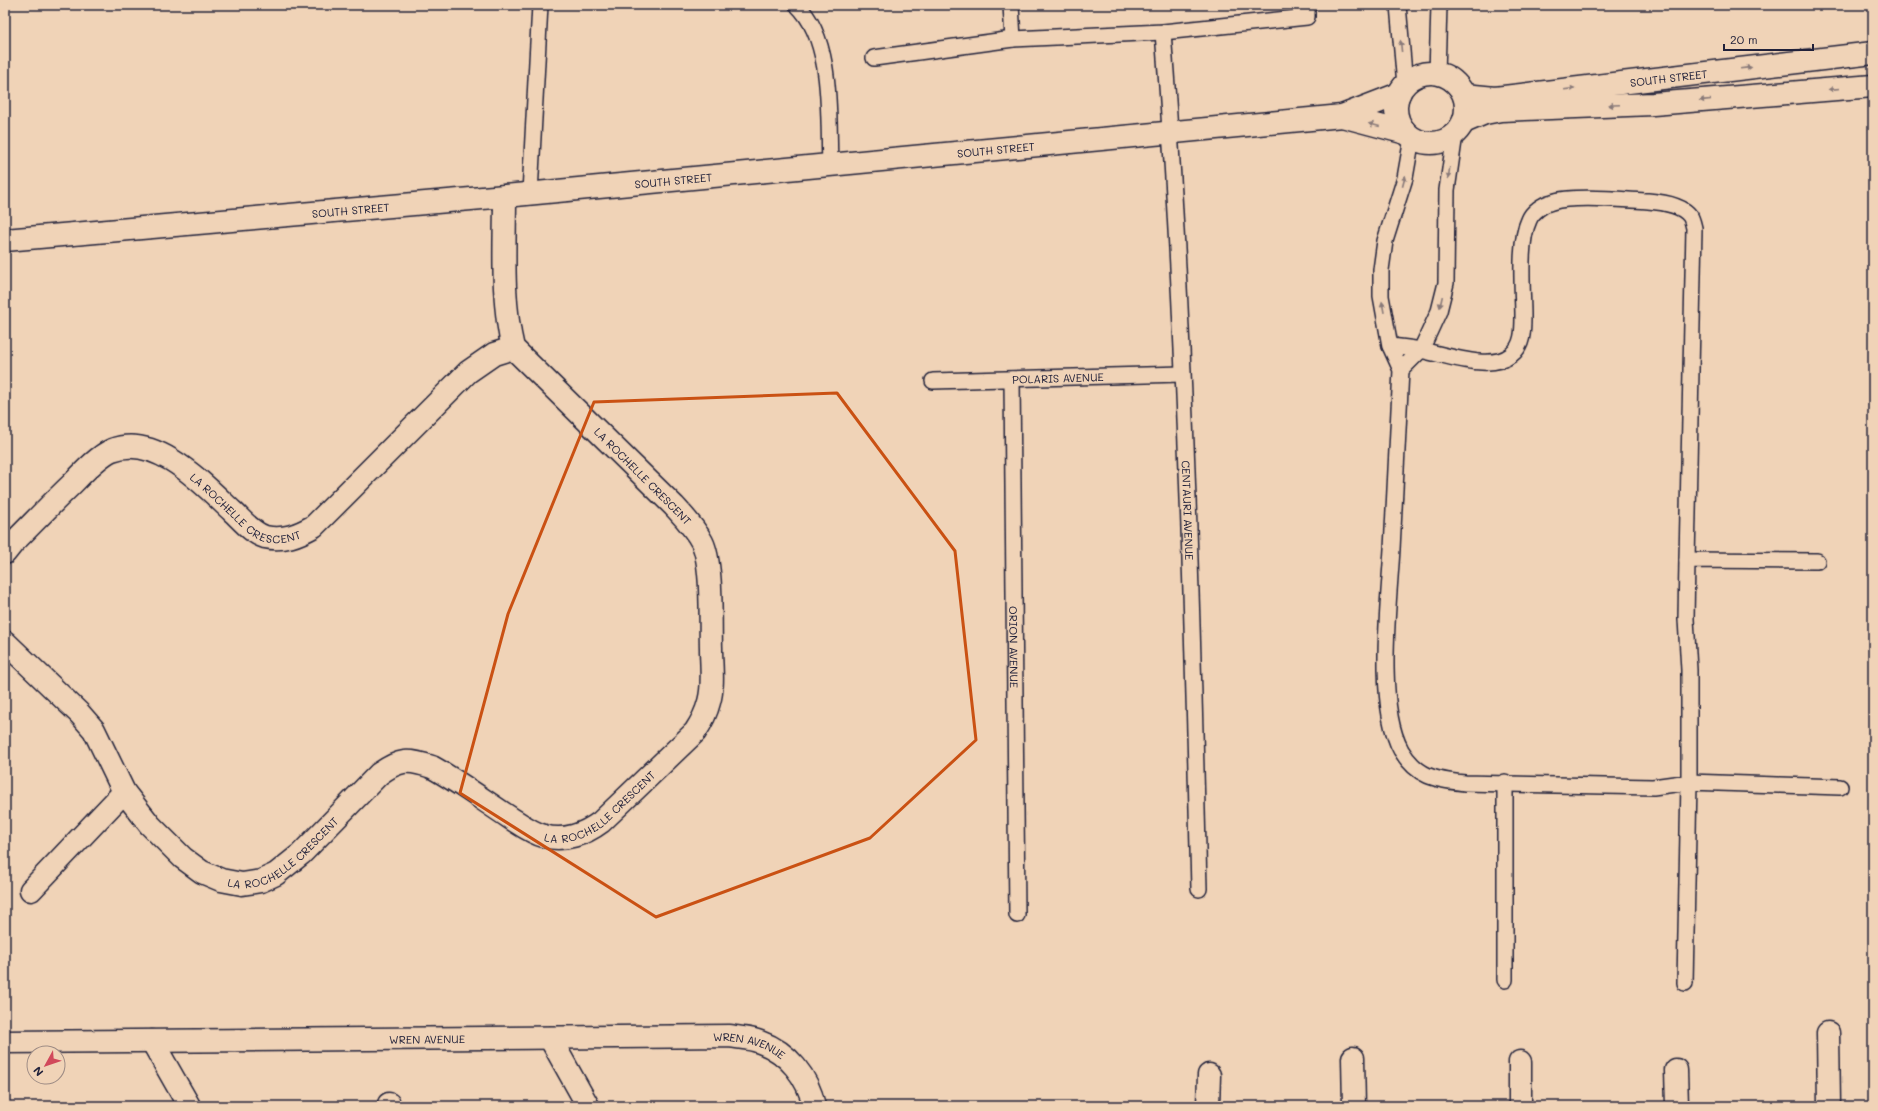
<svg xmlns="http://www.w3.org/2000/svg" width="1878" height="1111" viewBox="0 0 1878 1111" font-family="Mali,sans-serif">
<style>
.lines{fill:none;stroke-linecap:round;stroke-linejoin:round}
.lane-casing{stroke:#22223b;stroke-width:18}
.street-casing{stroke:#22223b;stroke-width:25}
.lane{stroke:#f0d3b7;stroke-width:15}
.street{stroke:#f0d3b7;stroke-width:22}
.oneway{fill:#897a79}
.marked{fill:none;stroke:#ca5113;stroke-width:3;stroke-linejoin:round}
.labels{text-anchor:middle;dominant-baseline:central;stroke-width:3.5;stroke-linejoin:round;paint-order:stroke}
.street-label{font-size:11px;fill:#22223b;stroke:#f0d3b7}
</style>
<rect width="100%" height="100%" fill="#f0d3b7"/>
<filter id="ink" filterUnits="userSpaceOnUse"><feTurbulence type="fractalNoise" baseFrequency=".025" numOctaves="2"/><feDisplacementMap in="SourceGraphic" scale="8" xChannelSelector="R" yChannelSelector="G"/><feConvolveMatrix kernelMatrix="1 2 1 2 8 2 1 2 1" color-interpolation-filters="sRGB"/></filter>
<g filter="url(#ink)">
<g class="lines">
<defs>
<g id="lane">
<path d="M797,5C834,40 828,118 830,164"/>
<path d="M1011,5L1013,39"/>
<path d="M1398,5L1405,85"/>
<path id="s1" d="M1163,32C1185,317 1192,604 1199,889"/>
<path d="M874,58L1013,39L1163,32L1307,17V5"/>
<path d="M1437,74L1439,5"/>
<path d="M1412,138L1405,178L1385,241L1381,270V296L1390,346L1401,370C1398,430 1395,489 1392,549C1389,601 1376,705 1401,750C1417,777 1435,780 1465,783L1653,787L1689,782V670L1686,619L1687,560L1817,561"/>
<path d="M530,193L540,5"/>
<path d="M1390,346C1400,347 1410,348 1420,350C1444,354 1490,372 1511,355C1523,346 1523,331 1523,316C1523,291 1518,243 1529,220C1532,212 1543,204 1552,202C1573,195 1624,200 1648,201C1661,202 1682,205 1690,216C1692,219 1693,224 1694,228L1687,560"/>
<path d="M1401,370L1421,350L1439,311L1446,283L1447,190L1455,134"/>
<path id="s2" d="M1012,379L1017,915"/>
<path id="s3" d="M933,381L1182,374"/>
<path d="M1505,782V980"/>
<path d="M1685,983L1689,782L1840,787"/>
</g>
<g id="street">
<circle cx="1431" cy="108" r="35"/>
<path id="s4" d="M1464,95L1495,98L1873,53"/>
<path d="M1342,116L1406,133"/>
<path d="M1464,122L1485,113L1501,110L1653,104L1873,86"/>
<path id="s5" d="M5,240L505,196L1342,116L1399,94"/>
<path id="s6" d="M5,553L13,543C32,524 51,504 71,485C81,475 98,456 112,450C156,433 203,484 232,511C242,520 252,533 265,537C284,541 298,535 314,526L468,372L494,354L513,348"/>
<path id="s7" d="M5,642L80,714L94,730L124,792L150,825L183,858L202,872L221,880L242,884L261,881L276,874L301,854L379,774C400,759 408,759 432,767C459,782 483,800 509,817C520,824 532,833 544,836C564,842 585,834 601,822L695,732C701,723 706,714 709,702C714,685 711,665 711,648C710,621 713,564 702,542C695,528 684,517 674,506L513,348C501,299 505,246 505,196"/>
<path d="M31,890L124,792"/>
<path d="M1828,1033L1829,1106"/>
<path d="M550,1038L588,1106"/>
<path d="M152,1041L189,1106"/>
<path id="s8" d="M5,1042L730,1036C739,1038 751,1038 760,1042C788,1052 808,1077 814,1106"/>
<path d="M1353,1058L1354,1106"/>
<path d="M1676,1070L1677,1106"/>
<path d="M389,1104L390,1106"/>
<path d="M1208,1106L1209,1075"/>
<path d="M1520,1106V1062"/>
</g>
</defs>
<!-- lane casing -->
<use href="#lane" class="lane-casing"/>
<!-- street casing -->
<use href="#street" class="street-casing"/>
<!-- lane -->
<use href="#lane" class="lane"/>
<!-- street -->
<use href="#street" class="street"/>
</g>
<!-- one-way arrows -->
<defs><path id="oneway-solid" d="M-6-.8H1V-3.2L6.5 0L1 3.2V.8H-6Z"/></defs>
<g class="oneway">
<use href="#oneway-solid" transform="translate(1401 46) rotate(-96)"/>
<use href="#oneway-solid" transform="translate(1746 68) rotate(-7)"/>
<use href="#oneway-solid" transform="translate(1570 89) rotate(-7)"/>
<use href="#oneway-solid" transform="translate(1834 89) rotate(175)"/>
<use href="#oneway-solid" transform="translate(1705 100) rotate(175)"/>
<use href="#oneway-solid" transform="translate(1614 105) rotate(178)"/>
<use href="#oneway-solid" transform="translate(1374 125) rotate(-165)"/>
<use href="#oneway-solid" transform="translate(1449 173) rotate(97)"/>
<use href="#oneway-solid" transform="translate(1404 181) rotate(-75)"/>
<use href="#oneway-solid" transform="translate(1441 302) rotate(103)"/>
<use href="#oneway-solid" transform="translate(1383 307) rotate(-100)"/>
</g>
</g>
<!-- marked area -->
<path class="marked" d="M837,393L955,551L976,740L870,838L656,917L460,793L508,614L594,402Z"/>
<g class="labels">
<!-- street labels -->
<g class="street-label">
<text stroke="none"><textPath href="#s4" startOffset="206">SOUTH STREET</textPath></text>
<text stroke="none"><textPath href="#s5" startOffset="995">SOUTH STREET</textPath></text>
<text stroke="none"><textPath href="#s5" startOffset="671">SOUTH STREET</textPath></text>
<text stroke="none"><textPath href="#s5" startOffset="347">SOUTH STREET</textPath></text>
<text stroke="none"><textPath href="#s3" startOffset="125">POLARIS AVENUE</textPath></text>
<text transform="translate(643 476) rotate(45)">LA ROCHELLE CRESCENT</text>
<text stroke="none"><textPath href="#s6" startOffset="303">LA ROCHELLE CRESCENT</textPath></text>
<text stroke="none"><textPath href="#s1" startOffset="479">CENTAURI AVENUE</textPath></text>
<text stroke="none"><textPath href="#s2" startOffset="268">ORION AVENUE</textPath></text>
<text stroke="none"><textPath href="#s7" startOffset="783">LA ROCHELLE CRESCENT</textPath></text>
<text stroke="none"><textPath href="#s7" startOffset="400">LA ROCHELLE CRESCENT</textPath></text>
<text stroke="none"><textPath href="#s8" startOffset="422">WREN AVENUE</textPath></text>
<text stroke="none"><textPath href="#s8" startOffset="746">WREN AVENUE</textPath></text>
</g>
</g>
<!-- margin -->
<rect width="1878" height="1111" fill="none" stroke="#f0d3b7" stroke-width="20"/>
<rect x="10" y="10" width="1858" height="1091" fill="none" stroke="#22223b" stroke-width="1.5" filter="url(#ink)"/>
<!-- north arrow -->
<g transform="translate(46 1065) rotate(230)"><circle r="19" fill="#f0d3b7" stroke="#9e8c85"/>
<path d="M0-3L7 15L0 10L-7 15Z" fill="#d1495b"/>
<text y="-6" font-size="11" font-weight="bold" text-anchor="middle" fill="#22223b">N</text>
</g>
<!-- scale -->
<path d="M1724 44v6h89v-6" fill="none" stroke="#22223b" stroke-width="2"/>
<text x="1730" y="44" font-size="12" fill="#22223b" stroke="#f0d3b7" stroke-width="3" paint-order="stroke">20 m</text>
</svg>
